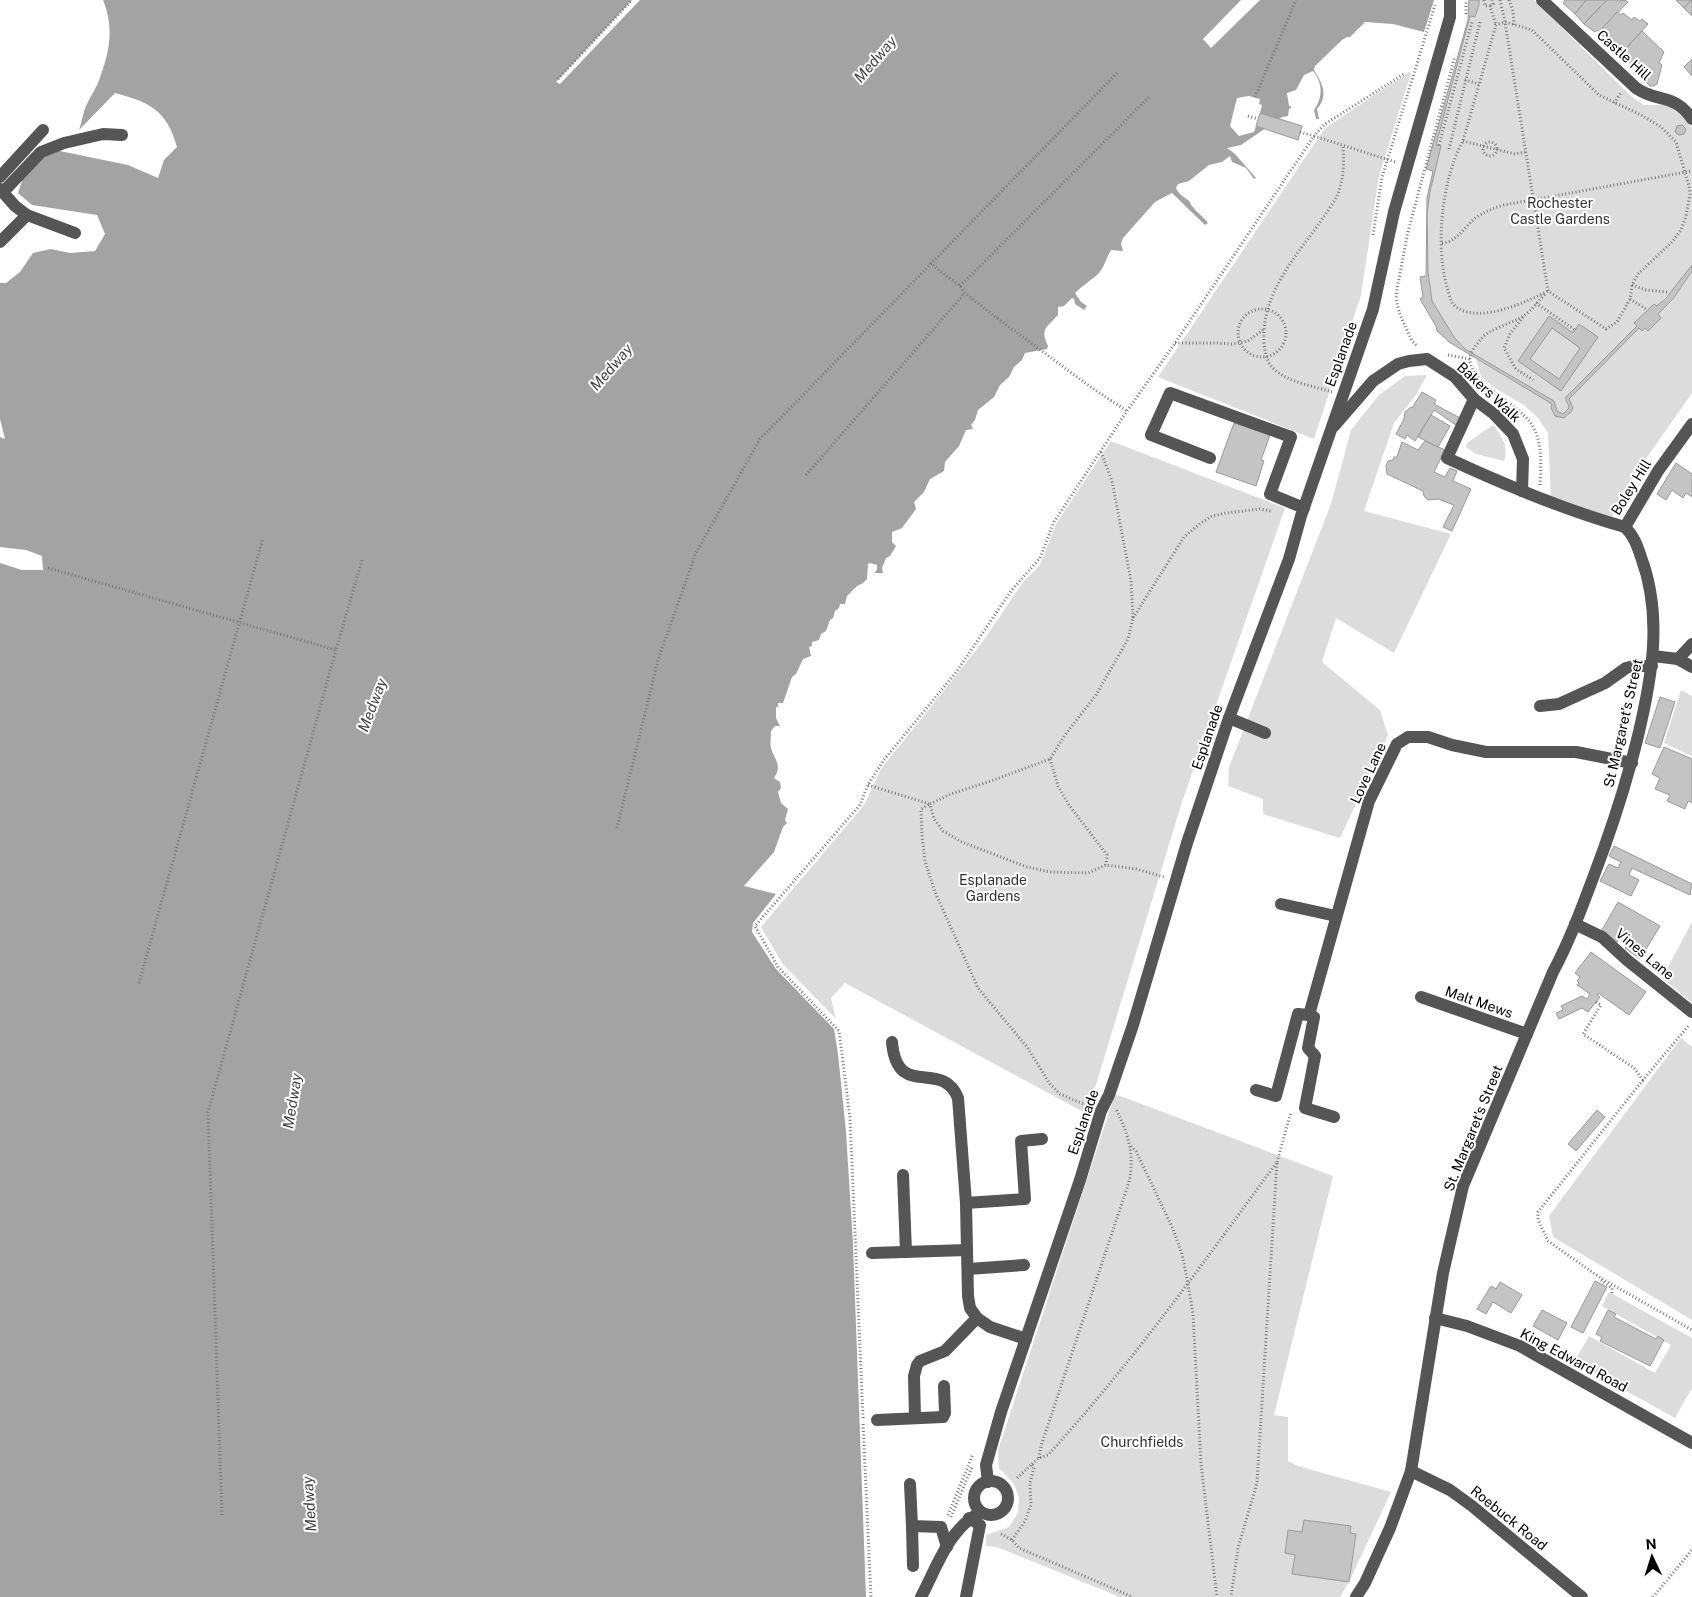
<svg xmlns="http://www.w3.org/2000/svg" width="1692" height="1597" viewBox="0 0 1692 1597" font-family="'Public Sans',sans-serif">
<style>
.green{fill:#dcdcdc}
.water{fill:#a3a3a3}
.pier{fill:#fff}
.building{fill:#c4c4c4;stroke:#999;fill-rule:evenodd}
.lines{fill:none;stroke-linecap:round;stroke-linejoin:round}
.path{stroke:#777;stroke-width:3;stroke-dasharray:1 2.5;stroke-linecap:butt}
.minor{stroke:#555;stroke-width:12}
.labels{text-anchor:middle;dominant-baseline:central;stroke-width:4;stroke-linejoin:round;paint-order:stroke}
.street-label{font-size:14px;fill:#000;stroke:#fff}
.park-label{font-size:14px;fill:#333;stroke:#fff}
.water-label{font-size:15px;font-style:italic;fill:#444;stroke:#fff}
</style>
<rect width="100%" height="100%" fill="#fff"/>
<!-- green -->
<g class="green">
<path d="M1479,0H1534L1632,97L1644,105H1667L1671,107L1683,117L1692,128V265L1676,286L1657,306L1654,304L1635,323L1637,326L1566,397V401L1568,404L1569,408L1563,414L1557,411L1554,401L1465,349L1454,337L1432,301L1428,272L1427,213L1433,178L1436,145L1470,16L1476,17L1479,5Z"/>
<path d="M1409,72L1411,73L1379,176L1361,295L1314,439L1158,377L1325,128Z"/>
<path d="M1692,271V393L1620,496L1612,517L1551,499L1548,433L1538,418L1524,405L1493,387L1481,376L1476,359L1552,404L1551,408L1555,416L1564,418C1573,414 1574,407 1569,399L1639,328L1642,331L1645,328L1648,331L1661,318L1658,314L1671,302Z"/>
<path d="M1427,375L1416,395L1394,423L1364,511L1451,534L1394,653L1336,618L1322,662L1380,710L1388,735L1340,838L1263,814V799L1228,786L1229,767L1331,504L1351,430L1379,395L1405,376Z"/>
<path d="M1493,425C1502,436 1509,447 1504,461L1476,454L1466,447L1467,443Z"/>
<path d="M1111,441L1285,508L1181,805L1087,1114L845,983L831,998L836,1019L782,963L761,927L864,805L881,769L981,644L1024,581L1040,565L1056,524Z"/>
<path d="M1681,690L1692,696V756L1664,743Z"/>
<path d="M1692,922V1003L1662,978Z"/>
<path d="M1681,1038L1692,1047V1320L1553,1237L1549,1216Z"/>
<path d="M1115,1094L1333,1176L1274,1415L1288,1417V1461L1298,1466L1391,1492L1349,1582L1340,1597H1120L997,1547L986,1546V1535L1009,1527L1018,1513L1019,1498L1014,1484L999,1468L998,1450Z"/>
<path d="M1609,1292L1692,1338V1388L1675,1418L1574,1362L1589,1336L1655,1373L1671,1345L1602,1306Z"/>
</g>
<!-- water -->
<path class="water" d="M103,0H632L556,82L560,84L640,0H1434L1424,32L1393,24L1365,22L1350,37H1347L1342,40L1315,66L1314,70C1322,83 1329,95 1317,109L1319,119H1316L1314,110C1323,98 1323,83 1313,71L1304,75L1296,90L1287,93L1289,106L1292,107L1289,109L1288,116L1282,117L1241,145L1227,148L1235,154L1256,178L1254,179L1246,168L1232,162L1230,156L1222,162L1209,165L1189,181L1178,184L1176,188C1179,194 1182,196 1188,200C1192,204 1189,203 1193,207C1197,213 1204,217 1208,223L1205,225L1172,193L1155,202L1123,238L1121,244L1123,251L1111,250C1106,258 1104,269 1097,275C1090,281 1082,286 1075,293L1081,302L1087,306L1084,310L1075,304L1074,299L1072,298L1064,306L1058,307V315C1046,328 1040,329 1048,346L1047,349L1025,353L1022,360L1014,367L1009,377L1000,385L994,397L978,410L975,420L971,425L973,429L966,430L959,446L945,462L944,471L930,479L924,492L914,502L916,509L902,528L892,532V542L896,546L890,556L886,558L882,568L883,573H874L877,570V565L870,563L868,564L867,579L863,583L857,586L847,596L845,604H840L839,608L835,611L833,618L830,620L826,631L821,634L819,640L812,642V646L809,647L811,656L803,659L796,674L792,677L783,703H778V707H776V718L780,726H775L771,731C771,736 770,743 771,748C774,759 783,765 774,778L780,782L781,788L778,792L781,803L788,809L785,820L787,823L783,827L774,852L744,886L776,894L753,923L752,932L776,969L834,1029L838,1054L846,1132L853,1244L866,1597H0V563L22,570H43L42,556L26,550L0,547V437L5,439L0,419V283H6L20,272L33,253L51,249L70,253L95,251L105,234L97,215L32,205L18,193L24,175L37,159L55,150L128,165L158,178L164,160L177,147C167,110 149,102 115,93L79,130C82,122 83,112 87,104C90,97 95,90 98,83C109,54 115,30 103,0Z"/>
<!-- pier -->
<g class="pier">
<path d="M1241,0H1260L1211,48L1203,39Z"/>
<path d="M1249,96L1260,99L1259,104L1262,105L1260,113L1282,120L1267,130L1256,126L1254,132L1239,136L1230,126L1237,98Z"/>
</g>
<!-- building -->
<g class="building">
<path d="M1469,0H1479V5L1475,17L1470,16L1436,145L1441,146L1430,192L1427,213L1428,272L1432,301L1454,337L1465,349L1554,401L1557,411L1563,414L1569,408L1568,404L1566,401V397L1637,326L1634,323L1654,304L1657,306L1666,298L1692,265V271L1673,299L1658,314L1661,318L1648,331L1645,328L1642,331L1639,328L1569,399L1573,408L1571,412L1564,418L1555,416L1551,408L1552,404L1449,342L1437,331L1436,326L1420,299L1423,297L1420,277L1426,276L1427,198L1433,171L1426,169L1468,20Z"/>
<path d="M1565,0H1586L1575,14L1563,3Z"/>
<path d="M1586,0H1607L1584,24L1575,14Z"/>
<path d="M1607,0H1617L1618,1L1625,0L1628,2L1599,32L1597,30L1595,32L1584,24Z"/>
<path d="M1676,0H1691L1684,8Z"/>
<path d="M1691,0H1692V16L1684,8Z"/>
<path d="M1617,12L1621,15L1623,13L1632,20L1634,17L1640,21L1642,19L1648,24L1621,54L1599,32Z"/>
<path d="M1642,31L1664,52L1659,63L1662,65L1657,84L1654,86H1650L1646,82L1647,78L1645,76L1643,78L1636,71L1637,69L1629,62L1627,63L1621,54Z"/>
<path d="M1692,59V76L1684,67Z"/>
<path d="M1260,113L1302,126L1298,140L1256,126Z"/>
<path d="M1682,125L1686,129L1684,134L1679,135L1675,132L1677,126Z"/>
<path d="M1549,316L1573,333L1579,324L1598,337L1561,391L1518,361ZM1552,328L1580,348L1559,379L1530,359Z"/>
<path d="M1422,392L1436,400L1434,404L1460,418L1456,425L1434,410L1415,441L1407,435L1405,439L1396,434L1404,419L1405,412L1411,407L1412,408Z"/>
<path d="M1431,415L1450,426L1438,447L1418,437Z"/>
<path d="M1234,423L1270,435L1261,460L1264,461L1256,486L1216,472Z"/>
<path d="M1425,441L1445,450L1434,472L1445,477L1450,468L1457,471L1453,481L1471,489L1452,531L1443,527L1454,505L1438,499L1428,500L1424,496L1423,491L1387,474L1386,466L1388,461L1393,460L1394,457H1397L1402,442L1418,450Z"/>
<path d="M1676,463L1692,474V497L1686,493L1683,498L1672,490L1666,500L1657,494Z"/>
<path d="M1660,697L1675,702L1660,748L1645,743Z"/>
<path d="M1664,747L1692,759V803L1688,801L1685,809L1667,801L1670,795L1655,789L1660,778L1652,774Z"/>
<path d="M1614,846L1692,884L1690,895L1632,868L1629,875L1639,880L1631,896L1600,881L1609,864L1618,868L1621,862L1609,856Z"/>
<path d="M1618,902L1660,926L1640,959L1625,948L1629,941L1621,935L1617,942L1602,930Z"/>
<path d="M1591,952L1646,992L1629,1015L1598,993L1597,995L1600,997L1588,1012L1582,1008L1559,1019L1556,1013L1563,1010L1561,1006L1582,996L1587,999L1590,994L1577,985L1579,983L1577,981L1580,977L1575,973Z"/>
<path d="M1597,1110L1605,1117L1576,1151L1568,1144Z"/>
<path d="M1595,1281L1607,1287L1583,1333L1571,1327Z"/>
<path d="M1500,1282L1522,1295L1511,1313L1493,1302L1486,1314L1477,1309L1491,1286L1496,1289Z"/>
<path d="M1542,1310L1567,1323L1558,1340L1533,1326Z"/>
<path d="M1608,1310L1616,1314L1614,1317L1656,1339L1658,1336L1664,1340L1650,1366L1600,1341L1602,1337L1596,1334Z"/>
<path d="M1304,1520L1351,1526L1350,1533L1356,1534L1349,1582L1292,1574L1295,1555L1285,1553L1288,1530L1302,1532Z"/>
</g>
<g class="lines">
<!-- path -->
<g class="path">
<path d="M1484,0L1485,6H1490L1496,25"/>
<path d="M1500,0L1505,22L1548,291L1606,329L1617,322L1630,299L1632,285L1638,274L1672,242L1681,230L1686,216L1690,194L1689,186L1676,142L1661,127L1641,115L1599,95L1532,30L1505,22L1496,25L1463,141C1442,178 1435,246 1447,287C1449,293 1450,301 1454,305C1476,326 1526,302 1548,291"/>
<path d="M1509,0L1513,11L1514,25"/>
<path d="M1490,6L1493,4L1492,0"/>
<path d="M1466,14V0"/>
<path d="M558,79L632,0"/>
<path d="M1465,80L1479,84"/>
<path d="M1255,97L1296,0"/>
<path d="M1614,103L1621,93"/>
<path d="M1248,116L1258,119"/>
<path d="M1300,132L1314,136L1325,124L1404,74"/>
<path d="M1463,141L1515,154L1526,152"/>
<circle cx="1490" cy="149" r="7"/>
<path d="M1439,145L1472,22"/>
<path d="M1449,149L1480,22"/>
<path d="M1408,231L1397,289L1396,299L1400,315L1412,341L1417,346"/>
<path d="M1408,232L1455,56"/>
<path d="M1373,235L1382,177L1435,5"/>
<path d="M1442,243C1457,243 1466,224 1477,217C1486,211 1494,208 1504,205L1692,171"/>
<path d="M930,263L960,286L965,293L993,315L1092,388L1127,411"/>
<path d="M1632,285L1646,290L1667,292"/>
<path d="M960,286L1149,97"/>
<path d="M1630,299L1646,309"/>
<path d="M1536,303L1575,330"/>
<circle cx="1262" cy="333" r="24"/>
<path d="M1523,317L1510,334L1504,348L1516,369L1533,380"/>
<path d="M1175,343H1218L1232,344L1248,341L1263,330"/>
<path d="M1448,355L1470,359"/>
<path d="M1332,392C1314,386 1290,383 1275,370C1267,364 1265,353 1264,343C1261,291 1298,255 1325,215C1329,209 1334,202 1337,196C1344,180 1344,163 1343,147"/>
<path d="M1101,452L1112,481L1131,581L1133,618L1128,639L1096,695L1065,735L1050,759L991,781L951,794L930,804L934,819L943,831L962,842L1027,867L1050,872L1088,873L1106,865L1136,869L1164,877"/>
<path d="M806,475L965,293"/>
<path d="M1540,485C1541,465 1543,443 1532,425C1519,403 1467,383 1470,357C1471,350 1477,344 1482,338C1489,329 1514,323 1525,315C1533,309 1539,300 1546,293"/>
<path d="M48,568L336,650L362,560"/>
<path d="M1133,618L1184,537L1201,523L1212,516L1226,513L1260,509L1271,511"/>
<path d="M1050,759L1058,786L1069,805L1107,855L1106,865"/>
<path d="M868,785L930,804L921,809L922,836L925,861L935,892L978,988L1027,1047L1050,1084L1060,1094L1088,1106"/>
<path d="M617,828L658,660L696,553L760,439L1118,72"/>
<path d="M139,983L263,538"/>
<path d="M1596,1002L1601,1005L1583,1034L1634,1068L1643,1080L1689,1025"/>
<path d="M1643,1080L1538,1212V1220L1548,1241L1599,1277L1692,1330"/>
<path d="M1131,1146L1136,1151L1173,1229L1182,1254L1186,1273L1193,1314L1201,1464L1217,1597"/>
<path d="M1277,1162L1291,1112"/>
<path d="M1601,1280L1612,1288V1293"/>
<path d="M863,1418L850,1118L839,1031L778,967L755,926L860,805L868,785L883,761L957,671L1011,591L1040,558L1054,522L1127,411L1175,343L1314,136L1395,162"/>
<path d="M863,1424L871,1597"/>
<path d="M1039,1458L1041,1446L1129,1182C1135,1155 1128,1133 1116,1109"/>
<path d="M1032,1464L1039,1458L1048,1455C1132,1363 1204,1262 1277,1162L1257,1483L1238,1548L1231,1597"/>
<path d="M222,1515L208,1112L336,650"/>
<path d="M948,1515L973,1454"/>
<path d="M951,1517L972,1467"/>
<path d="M1001,1534L1012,1540L1019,1548L1133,1597"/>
<path d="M1012,1540L1025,1521L1031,1505L1030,1483L1034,1467L1032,1464L1016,1479"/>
<path d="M1653,1597L1692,1550"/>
</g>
<!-- minor -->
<g class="minor">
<path d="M1542,0L1636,88C1657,103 1675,93 1692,119"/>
<path d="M0,177L43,130"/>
<path d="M0,189L15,206L27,215L75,233"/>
<path d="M3,192L41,152L64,143L103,134L122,135"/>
<path d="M0,242L27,215"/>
<path d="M1474,399L1447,458C1505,485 1564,510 1625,527"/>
<path d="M1334,426L1373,381L1398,364L1409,361L1427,359L1455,377L1474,399L1494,414L1513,434L1523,459L1522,491"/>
<path d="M1210,458L1151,435L1170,393L1291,437L1270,494L1304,508"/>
<path d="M1625,527L1658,471L1692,424"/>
<path d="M1653,656L1678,659L1692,667"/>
<path d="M1678,659L1692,644"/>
<path d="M1540,706L1559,704L1605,683L1626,668L1634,666H1652"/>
<path d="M1229,718L1265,733"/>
<path d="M1281,904L1336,916"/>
<path d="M1575,924L1602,937L1627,960L1692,1012"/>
<path d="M1421,997L1527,1034"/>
<path d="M1309,1015L1314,1017L1308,1048L1315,1056L1305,1108L1334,1117"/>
<path d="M892,1042C897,1101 942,1058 958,1098L966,1203L968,1296L970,1308L977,1318"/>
<path d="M1256,1090L1276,1096L1298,1014L1309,1015L1369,801L1397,744L1408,737H1428L1452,745L1486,752H1576L1632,763"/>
<path d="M903,1175L906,1252"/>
<path d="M966,1203L1025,1199L1021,1141L1042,1139"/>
<path d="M872,1253L967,1250"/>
<path d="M968,1269L1024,1265"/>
<path d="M1435,1318L1467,1326L1520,1346L1692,1443"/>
<path d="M915,1418L914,1376L917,1365L920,1361L945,1351L977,1318L990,1327L1026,1339"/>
<path d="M877,1420L943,1417L945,1413L944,1386"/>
<path d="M1411,1471L1450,1490L1472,1506L1582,1597"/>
<circle cx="991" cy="1498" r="17"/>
<path d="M988,1482L986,1465L1001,1412L1080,1180L1101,1111L1109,1095L1133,1025L1187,843L1229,718L1289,559L1301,516L1373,309L1394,212L1450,17V0"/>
<path d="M910,1484L912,1526L941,1527L947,1547"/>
<path d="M912,1526L913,1566"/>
<path d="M921,1597C937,1567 949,1528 981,1512"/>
<path d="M966,1597L980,1525L969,1518"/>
<path d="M1356,1597L1365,1583L1390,1528L1411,1471L1443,1273L1463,1186L1553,972C1569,942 1581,910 1593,878C1611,831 1626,785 1638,736C1652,677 1663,616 1641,557C1637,545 1634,536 1625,527"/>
</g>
</g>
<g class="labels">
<!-- street labels -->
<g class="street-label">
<text transform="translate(1624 55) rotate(42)">Castle Hill</text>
<text transform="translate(1341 354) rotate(-70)">Esplanade</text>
<text transform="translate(1489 392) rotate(43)">Bakers Walk</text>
<text transform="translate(1631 487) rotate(-58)">Boley Hill</text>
<text transform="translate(1623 723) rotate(-77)">St Margaret's Street</text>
<text transform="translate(1207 737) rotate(-71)">Esplanade</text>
<text transform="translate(1368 773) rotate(-65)">Love Lane</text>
<text transform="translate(1645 954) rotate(40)">Vines Lane</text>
<text transform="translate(1479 1002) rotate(19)">Malt Mews</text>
<text transform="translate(1083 1122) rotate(-71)">Esplanade</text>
<text transform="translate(1473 1128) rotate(-68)">St. Margaret's Street</text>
<text transform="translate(1574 1360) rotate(28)">King Edward Road</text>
<text transform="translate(1509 1518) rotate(39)">Roebuck Road</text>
</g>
<!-- park labels -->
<g class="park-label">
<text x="1560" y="203">Rochester<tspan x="1560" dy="16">Castle Gardens</tspan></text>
<text x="993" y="880">Esplanade<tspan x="993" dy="16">Gardens</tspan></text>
<text x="1142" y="1442">Churchfields</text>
</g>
<!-- water labels -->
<g class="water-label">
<text transform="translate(875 59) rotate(-49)">Medway</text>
<text transform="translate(611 367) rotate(-49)">Medway</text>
<text transform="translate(372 705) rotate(-69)">Medway</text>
<text transform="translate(292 1101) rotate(-81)">Medway</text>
<text transform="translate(309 1504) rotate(-94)">Medway</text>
</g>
</g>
<!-- north arrow -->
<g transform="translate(1652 1557) rotate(356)" stroke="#ffffff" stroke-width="4" paint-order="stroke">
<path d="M0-4L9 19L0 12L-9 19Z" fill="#000000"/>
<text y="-8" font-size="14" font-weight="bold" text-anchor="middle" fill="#000000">N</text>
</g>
</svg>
